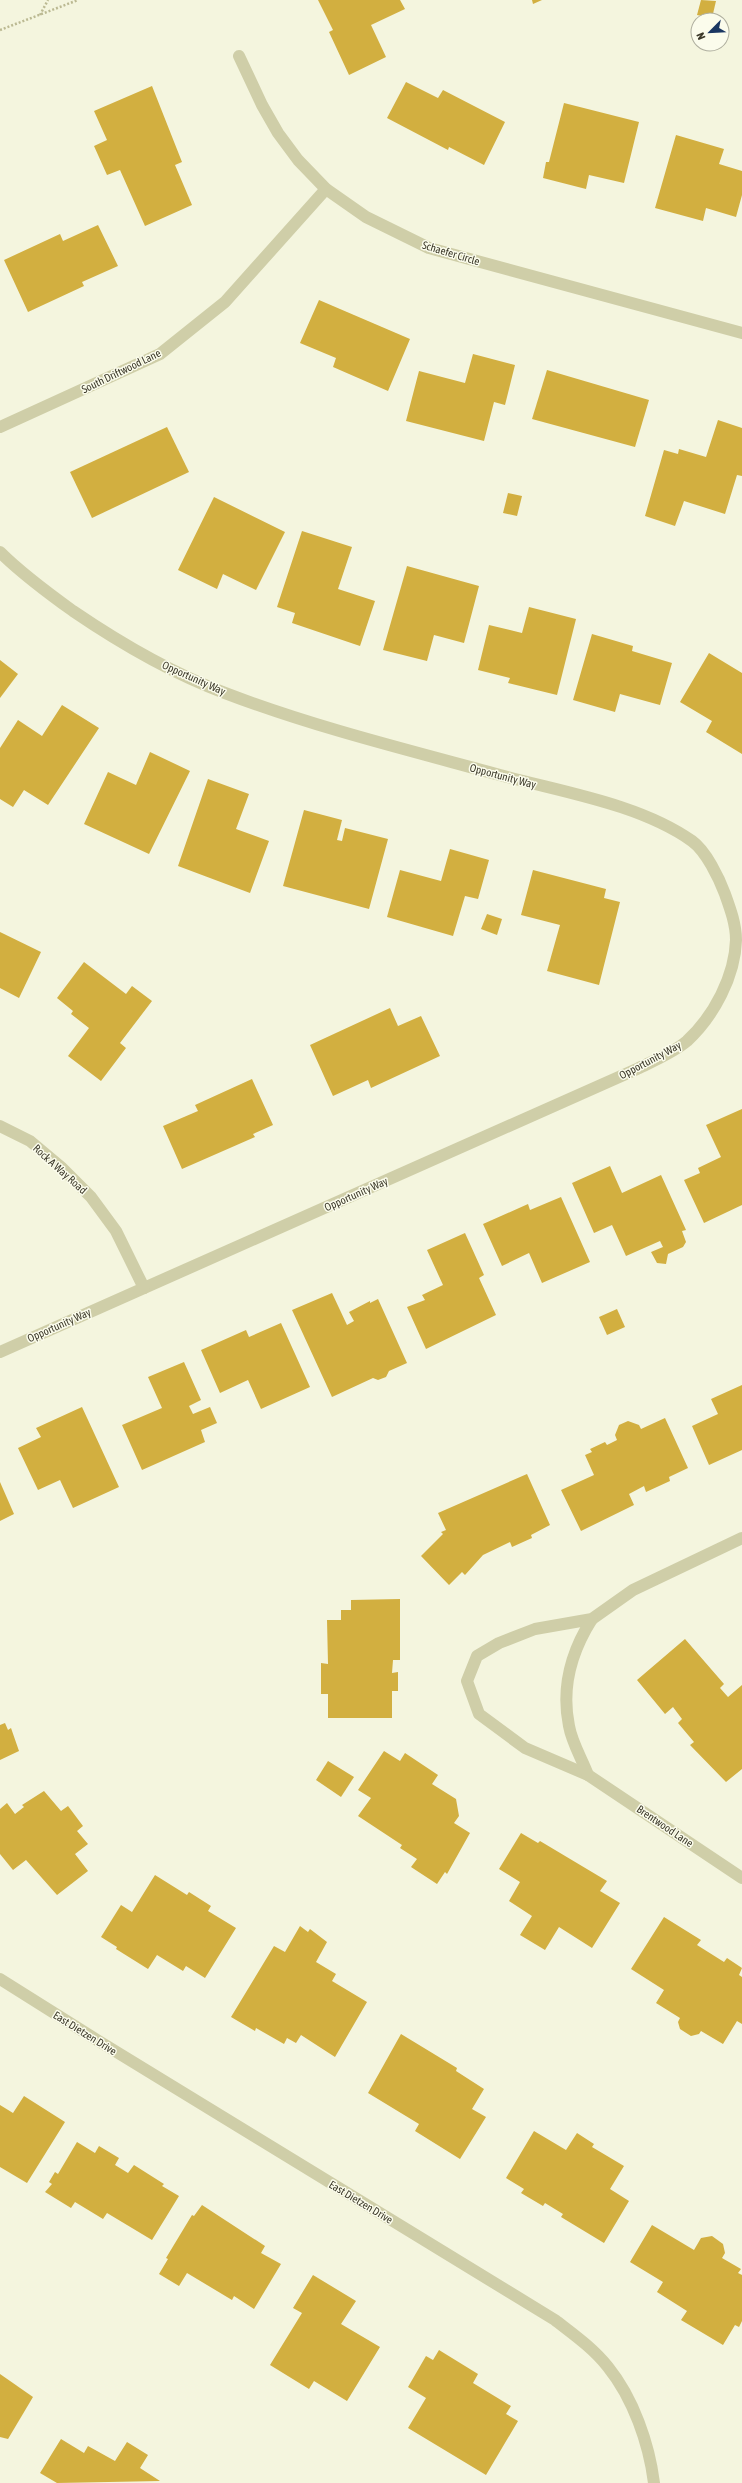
<svg xmlns="http://www.w3.org/2000/svg" width="742" height="2483" viewBox="0 0 742 2483" font-family="'Asap Condensed',sans-serif">
<style>
.building{fill:#d2af40}
.lines{fill:none;stroke-linecap:round;stroke-linejoin:round}
.path{stroke:#bbb992;stroke-width:2.5;stroke-dasharray:2 2;stroke-linecap:butt}
.street{stroke:#cfcea8;stroke-width:12}
.labels{text-anchor:middle;dominant-baseline:central;stroke-width:3;stroke-linejoin:round;paint-order:stroke}
.street-label{font-size:11px;fill:#3b3829;stroke:#fbfcec}
</style>
<rect width="100%" height="100%" fill="#f4f5de"/>
<!-- building -->
<g class="building">
<path d="M318,0H400L405,9L371,25L386,57L349,75L329,32L333,30Z"/>
<path d="M532,0H542L533,4Z"/>
<path d="M701,0L716,1L712,18L697,15Z"/>
<path d="M406,82L438,98L443,90L505,122L484,165L449,147L448,150L387,118Z"/>
<path d="M152,86L182,162L175,165L192,205L145,226L120,170L107,175L94,146L107,140L94,111Z"/>
<path d="M564,103L639,122L624,183L589,175L586,189L543,178L546,162H549Z"/>
<path d="M676,135L724,149L719,164L742,171V195L736,217L706,208L703,221L655,208Z"/>
<path d="M98,225L118,266L82,282L84,286L28,312L4,260L60,234L63,241Z"/>
<path d="M319,300L410,339L388,391L333,367L336,358L300,343Z"/>
<path d="M473,354L515,365L505,405L494,402L484,441L406,421L419,371L465,383Z"/>
<path d="M547,370L649,400L635,447L532,419Z"/>
<path d="M718,420L742,428V476L737,475L725,514L684,501L675,526L645,516L664,450L678,454L679,449L706,457Z"/>
<path d="M167,427L189,472L92,518L70,472Z"/>
<path d="M508,493L522,496L517,516L503,513Z"/>
<path d="M214,497L285,532L256,590L223,574L217,589L178,570Z"/>
<path d="M302,531L352,547L338,589L375,601L360,646L292,623L295,613L277,607Z"/>
<path d="M407,566L479,586L464,643L434,635L427,661L383,650Z"/>
<path d="M529,607L576,619L557,695L508,683L510,678L478,670L489,625L522,633Z"/>
<path d="M592,634L633,646L632,651L672,663L660,705L620,694L615,712L573,700Z"/>
<path d="M709,653L742,673V754L706,732L712,721L680,702Z"/>
<path d="M0,660L18,674L0,698Z"/>
<path d="M62,705L99,728L48,805L24,790L13,807L0,799V748L18,720L42,736Z"/>
<path d="M150,752L190,771L149,854L84,824L108,772L136,785Z"/>
<path d="M208,779L249,794L236,829L269,841L250,893L178,866Z"/>
<path d="M304,810L342,820L337,840L342,841L345,828L388,839L369,909L283,886Z"/>
<path d="M450,849L489,860L478,899L465,896L453,936L387,917L400,870L441,881Z"/>
<path d="M533,870L606,889L604,898L620,902L599,985L547,971L560,925L521,915Z"/>
<path d="M487,914L502,919L497,935L481,929Z"/>
<path d="M0,932L41,952L19,998L0,988Z"/>
<path d="M84,962L126,994L132,986L152,1001L120,1043L126,1048L101,1081L68,1056L89,1028L71,1014L73,1011L57,998Z"/>
<path d="M390,1008L398,1026L421,1016L440,1056L371,1088L368,1080L333,1096L310,1045Z"/>
<path d="M252,1079L273,1125L253,1134L255,1137L182,1169L163,1126L198,1111L195,1105Z"/>
<path d="M742,1109V1205L704,1223L684,1180L700,1173L698,1168L721,1157L706,1125Z"/>
<path d="M610,1166L622,1193L661,1175L686,1230L682,1231L686,1242L683,1247L668,1254L666,1264L657,1263L651,1252L663,1247L660,1241L626,1256L612,1225L594,1233L572,1183Z"/>
<path d="M561,1197L590,1262L542,1283L529,1253L502,1266L483,1224L528,1204L530,1210Z"/>
<path d="M465,1233L484,1275L479,1278L496,1315L426,1349L407,1307L425,1300L422,1295L443,1285L427,1250Z"/>
<path d="M332,1293L347,1325L354,1321L349,1312L370,1301V1303L378,1299L407,1363L389,1371L386,1377L378,1380L373,1378L332,1397L292,1310Z"/>
<path d="M617,1309L625,1327L607,1335L599,1317Z"/>
<path d="M281,1323L310,1387L261,1409L248,1380L220,1393L201,1350L246,1330L249,1337Z"/>
<path d="M184,1362L201,1400L189,1406L193,1414L210,1407L217,1423L201,1430L205,1442L142,1470L122,1425L162,1408L148,1377Z"/>
<path d="M742,1385V1450L709,1465L692,1426L718,1414L711,1399Z"/>
<path d="M82,1407L119,1487L73,1508L60,1480L38,1490L18,1448L41,1437L36,1428Z"/>
<path d="M665,1418L688,1468L669,1477L670,1481L646,1492L644,1486L629,1494L634,1505L581,1531L561,1490L594,1475L585,1455L592,1452L590,1449L605,1442L607,1445L617,1440L615,1435L619,1425L628,1421L639,1425L641,1429Z"/>
<path d="M527,1474L550,1525L531,1535L532,1538L512,1547L510,1542L483,1555L465,1575L462,1572L449,1585L421,1556L443,1534L441,1532L446,1530L438,1513Z"/>
<path d="M0,1482L14,1514L0,1521Z"/>
<path d="M400,1599V1660H393L392,1673L398,1672V1691H392V1718H328V1694H321V1663L328,1664L327,1620H341V1610H351V1600Z"/>
<path d="M685,1639L724,1684L720,1688L728,1697L742,1685V1769L726,1782L690,1745L694,1742L678,1723L682,1719L673,1707L665,1714L637,1680Z"/>
<path d="M5,1723L8,1730L11,1728L19,1751L0,1760V1725Z"/>
<path d="M384,1751L400,1761L405,1753L438,1775L432,1784L456,1799L459,1816L454,1823L470,1833L447,1874L445,1872L437,1884L411,1867L417,1859L400,1848L402,1845L358,1816L371,1798L358,1790Z"/>
<path d="M328,1761L354,1777L341,1797L316,1780Z"/>
<path d="M44,1791L61,1811L68,1806L83,1826L77,1831L88,1844L75,1854L88,1871L57,1895L26,1860L13,1870L0,1854V1809L7,1803L15,1814L24,1807L22,1805Z"/>
<path d="M521,1833L538,1843L540,1841L607,1881L600,1891L620,1903L592,1948L559,1927L545,1950L520,1935L532,1916L509,1901L520,1882L499,1869Z"/>
<path d="M155,1875L187,1895L189,1892L211,1906L208,1911L236,1928L205,1978L186,1966L183,1971L157,1955L148,1969L116,1949L117,1947L101,1937L121,1905L132,1912Z"/>
<path d="M664,1917L701,1940L697,1945L724,1962L727,1958L742,1968L739,1975L742,1977V2024L737,2021L723,2044L701,2031L699,2034L691,2036L680,2029L678,2022L680,2018L656,2003L664,1990L631,1969Z"/>
<path d="M300,1926L308,1932L310,1929L327,1942L316,1962L336,1974L332,1981L367,2002L335,2057L301,2035L296,2043L287,2038L284,2044L256,2028L255,2031L231,2017L274,1946L285,1952Z"/>
<path d="M401,2034L457,2068L456,2071L484,2089L472,2109L486,2117L460,2159L415,2131L419,2124L368,2093Z"/>
<path d="M24,2096L65,2122L27,2183L0,2167V2105L13,2113Z"/>
<path d="M534,2131L566,2150L577,2133L594,2144L592,2147L624,2166L610,2189L629,2201L604,2243L561,2217L563,2214L545,2203L543,2206L521,2193L524,2189L506,2178Z"/>
<path d="M77,2142L95,2153L99,2146L119,2158L115,2165L128,2173L134,2165L164,2184L162,2186L179,2196L152,2240L107,2213L103,2219L75,2202L71,2208L45,2192L52,2184L49,2182L55,2172L58,2174Z"/>
<path d="M202,2205L265,2246L261,2253L281,2264L254,2309L234,2296L232,2300L187,2273L179,2286L159,2274L168,2259L166,2258L192,2215L194,2216Z"/>
<path d="M652,2225L694,2250L701,2238L712,2236L723,2244L725,2253L722,2258L741,2269L738,2273L742,2275V2321L739,2327L735,2325L723,2345L681,2320L687,2311L657,2292L663,2282L630,2262Z"/>
<path d="M313,2275L356,2301L341,2324L380,2347L347,2401L314,2381L309,2389L270,2365L302,2313L293,2308Z"/>
<path d="M439,2350L478,2374L473,2383L511,2406L506,2414L518,2421L486,2475L408,2428L426,2398L408,2387L426,2356L433,2360Z"/>
<path d="M0,2374L33,2397L8,2439L0,2437Z"/>
<path d="M61,2439L84,2453L88,2446L115,2461L127,2442L148,2455L140,2468L160,2481L57,2483L40,2473Z"/>
</g>
<g class="lines">
<!-- path -->
<g class="path">
<path d="M40,15L48,0"/>
<path d="M0,30L78,0"/>
</g>
<!-- street -->
<g class="street">
<path d="M239,56L262,105L278,133L298,160L326,189L366,217L429,248L742,333"/>
<path d="M0,427L160,354L225,302L326,189"/>
<path d="M0,552C22,574 48,593 73,611C120,643 171,673 225,693C314,727 408,750 500,775C562,792 640,804 692,841C706,851 719,878 725,894C730,908 736,924 736,940C735,976 714,1016 687,1041C673,1053 653,1061 637,1069L0,1352"/>
<path d="M0,1126L30,1141L61,1167L91,1197L116,1231L144,1288"/>
<path d="M742,1538L633,1590L592,1619L535,1629L499,1643L477,1656L467,1681L479,1714L525,1748L588,1775L742,1878"/>
<path d="M588,1775C582,1759 572,1743 569,1726C561,1687 571,1652 592,1619"/>
<path d="M0,1979L97,2040L555,2320C573,2334 593,2348 608,2367C633,2398 649,2443 654,2483"/>
</g>
</g>
<g class="labels">
<!-- street labels -->
<g class="street-label">
<text transform="translate(451 253) rotate(17)">Schaefer Circle</text>
<text transform="translate(121 371) rotate(-26)">South Driftwood Lane</text>
<text transform="translate(194 678) rotate(24)">Opportunity Way</text>
<text transform="translate(503 776) rotate(15)">Opportunity Way</text>
<text transform="translate(650 1060) rotate(-28)">Opportunity Way</text>
<text transform="translate(60 1169) rotate(42)">Rock A Way Road</text>
<text transform="translate(356 1194) rotate(-24)">Opportunity Way</text>
<text transform="translate(59 1325) rotate(-24)">Opportunity Way</text>
<text transform="translate(665 1826) rotate(34)">Brentwood Lane</text>
<text transform="translate(85 2033) rotate(32)">East Dietzen Drive</text>
<text transform="translate(361 2202) rotate(31)">East Dietzen Drive</text>
</g>
</g>
<!-- north arrow -->
<g transform="translate(710 32) rotate(246)"><circle r="19" fill="#fbfcec" stroke="#aeae9e"/>
<path d="M0-3L7 15L0 10L-7 15Z" fill="#1a3762"/>
<text y="-6" font-size="11" font-weight="bold" text-anchor="middle" fill="#3b3829">N</text>
</g>
</svg>
